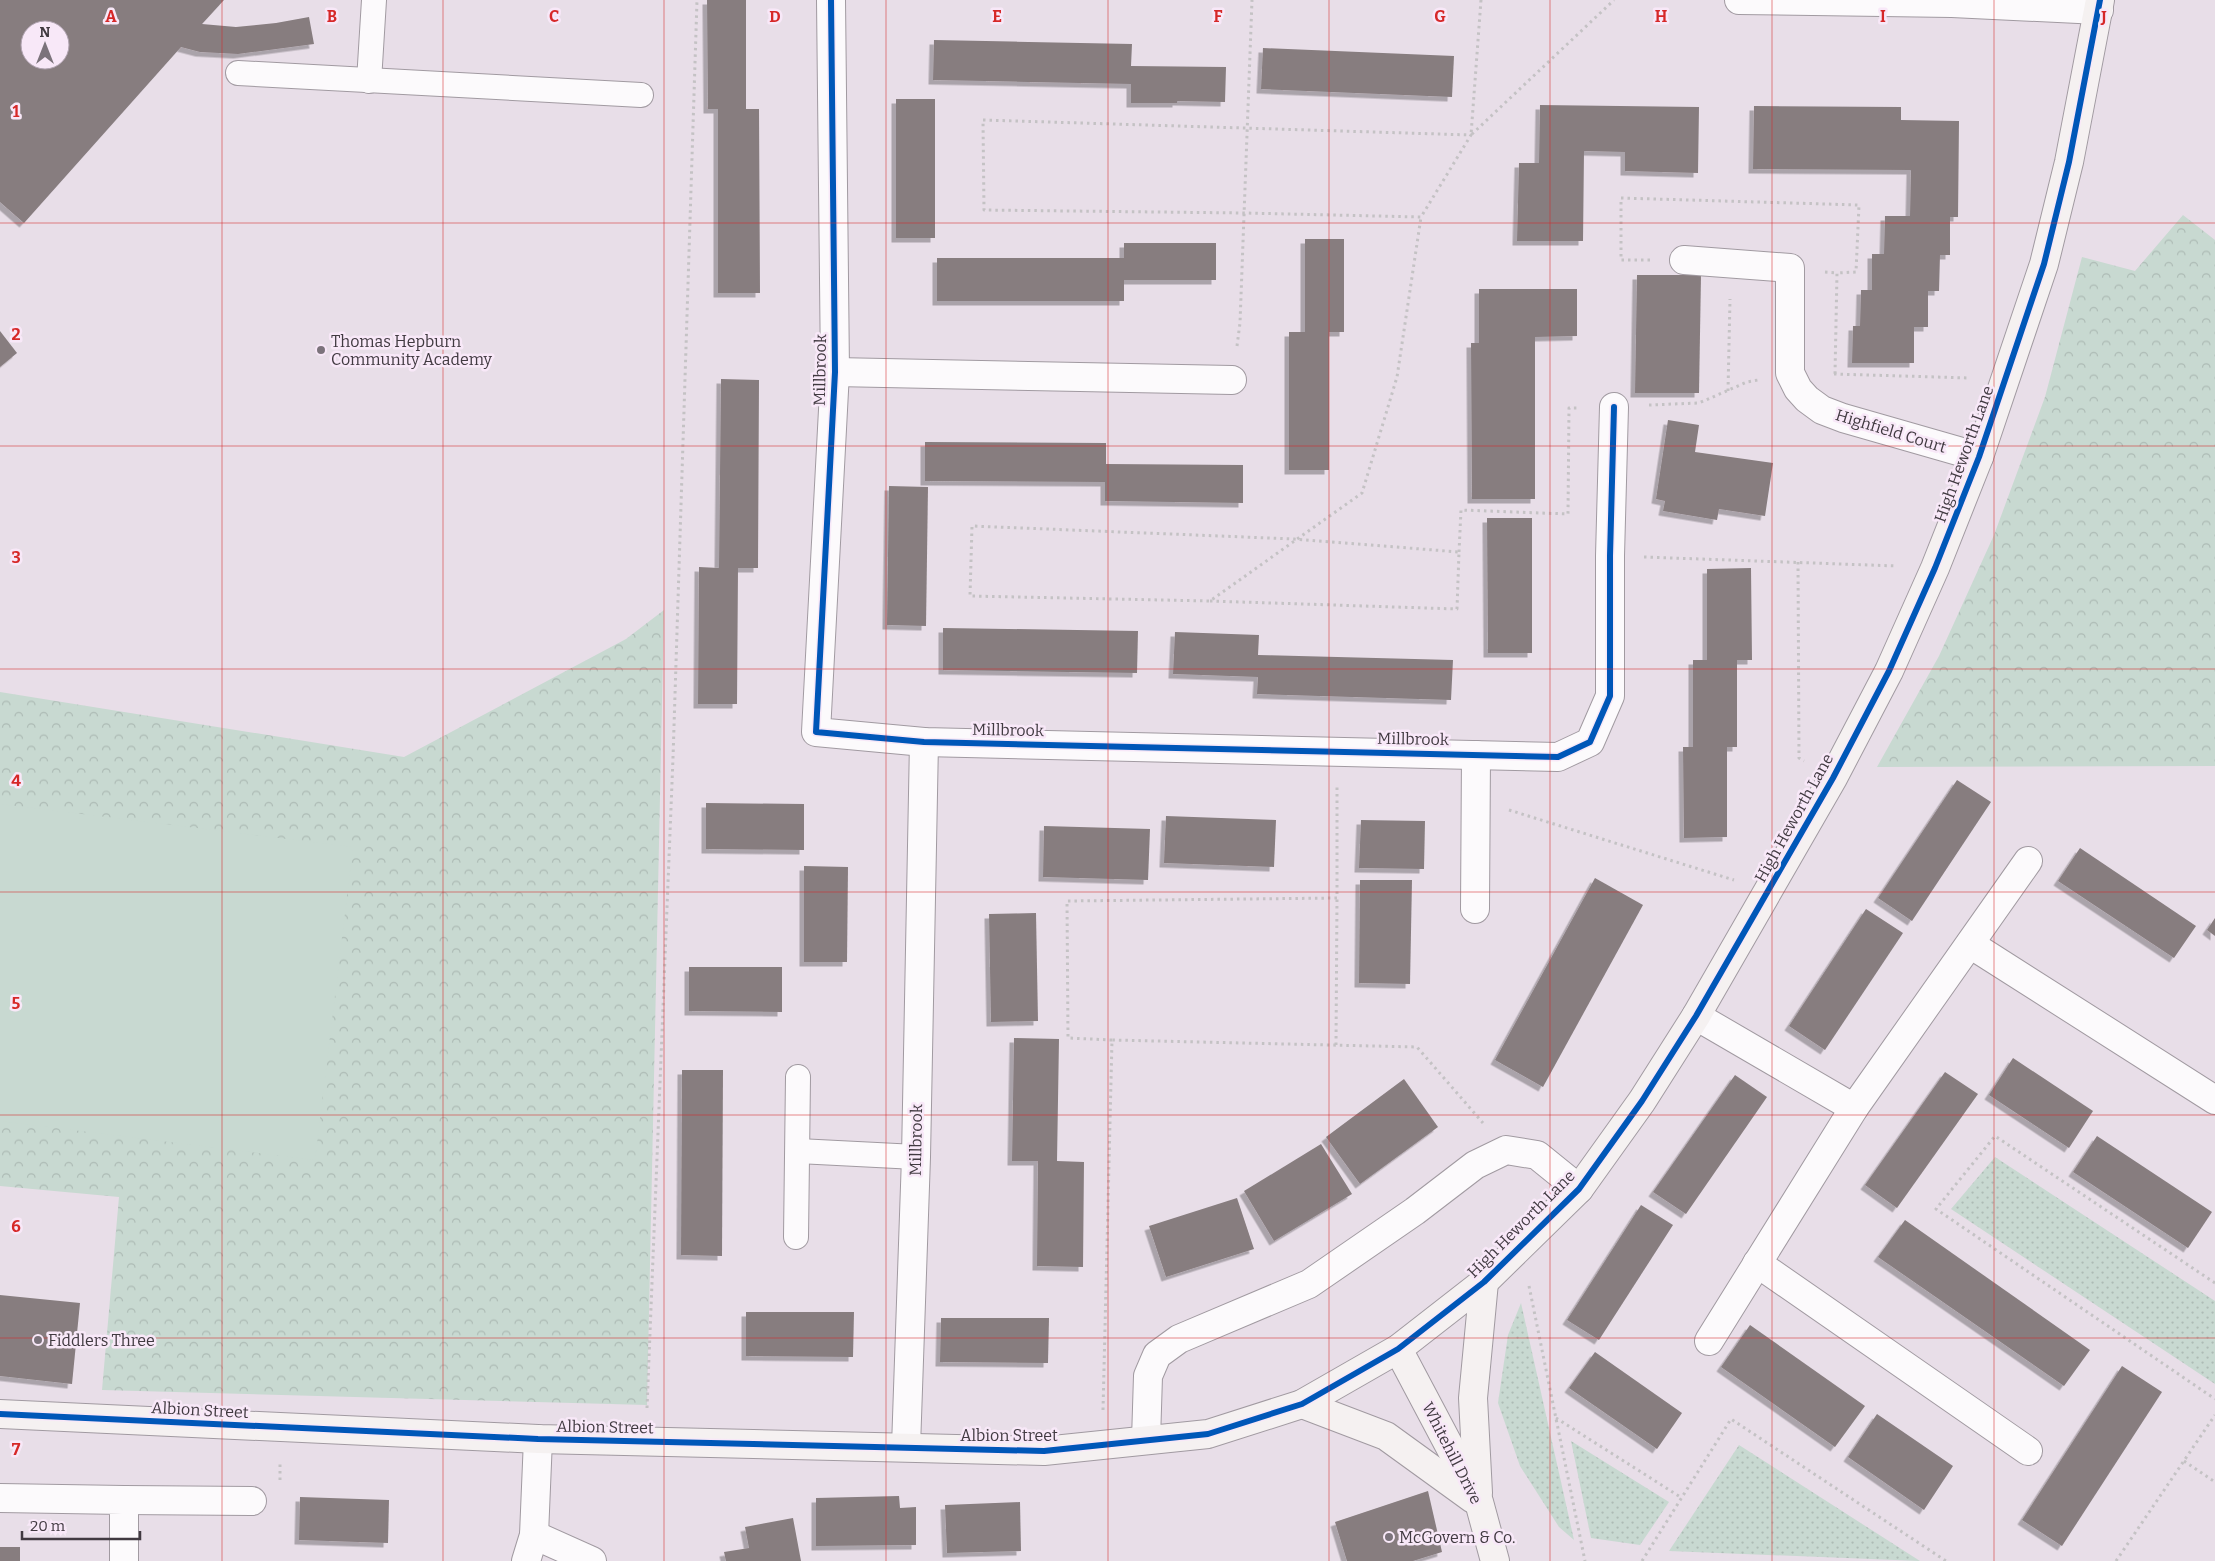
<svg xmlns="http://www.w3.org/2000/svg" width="2215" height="1561" viewBox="0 0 2215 1561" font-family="Bitter,serif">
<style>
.grass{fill:url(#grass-dots)}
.park{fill:url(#park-crowns)}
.garden{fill:#c8d9d1}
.building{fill:#877d7f;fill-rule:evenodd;filter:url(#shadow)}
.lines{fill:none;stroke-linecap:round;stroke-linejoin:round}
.lane-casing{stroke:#a19aa1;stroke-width:26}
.street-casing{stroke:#a19aa1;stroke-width:30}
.secondary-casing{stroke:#a19aa1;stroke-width:30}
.path{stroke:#c4c2c4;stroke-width:3;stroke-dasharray:2.5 4;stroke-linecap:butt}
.lane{stroke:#fcfafc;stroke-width:24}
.street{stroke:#fcfafc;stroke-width:28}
.secondary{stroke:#f5f1f1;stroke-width:28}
.cycleway-casing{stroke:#f8e8f8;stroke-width:9}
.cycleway{stroke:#0057b8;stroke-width:6}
.grid{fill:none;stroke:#d62828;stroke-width:1;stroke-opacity:0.55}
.poi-dot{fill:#7b737b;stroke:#f8e8f8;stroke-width:2}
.labels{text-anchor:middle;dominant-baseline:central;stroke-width:5;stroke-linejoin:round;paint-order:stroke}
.poi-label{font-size:16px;fill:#413a41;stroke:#f8e8f8;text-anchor:start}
.street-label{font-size:16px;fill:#413a41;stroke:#f8e8f8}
.grid-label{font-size:16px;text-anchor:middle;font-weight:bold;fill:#d62828;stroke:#f8e8f8;stroke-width:5;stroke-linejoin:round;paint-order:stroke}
</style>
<defs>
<pattern id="grass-dots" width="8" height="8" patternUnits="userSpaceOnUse" patternTransform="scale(1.25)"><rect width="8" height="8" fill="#c8d9d1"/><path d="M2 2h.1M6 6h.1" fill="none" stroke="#adbbb5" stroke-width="1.8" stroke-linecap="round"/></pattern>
<pattern id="park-crowns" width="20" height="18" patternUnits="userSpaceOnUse" patternTransform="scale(1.25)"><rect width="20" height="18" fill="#c8d9d1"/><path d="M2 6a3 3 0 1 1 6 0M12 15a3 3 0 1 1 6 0" fill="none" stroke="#adbbb5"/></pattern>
<filter id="shadow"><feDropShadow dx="-4.5" dy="4.5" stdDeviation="0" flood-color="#0004"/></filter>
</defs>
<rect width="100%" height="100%" fill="#e8dee8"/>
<!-- grass -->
<g class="grass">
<path d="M1995,1157L2215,1301V1384L1951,1209Z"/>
<path d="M1521,1303L1574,1540L1559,1527L1520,1466L1498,1403L1508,1335Z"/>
<path d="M1571,1441L1669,1502L1640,1545L1591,1538Z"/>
<path d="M1739,1445L1920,1561L1669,1551Z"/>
</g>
<!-- park -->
<g class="park">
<path d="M2183,215L2215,240V766L1877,767L1939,656L1994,535L2045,397L2082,257L2135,271Z"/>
<path d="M664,610L647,1405L102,1390L119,1197L0,1186V692L404,757L626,639Z"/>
</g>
<!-- garden -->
<path class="garden" d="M0,804L353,847L315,1160L0,1121Z"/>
<!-- building -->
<g class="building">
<path d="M0,0H224L202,24L236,27L276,23L309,17L314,44L238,54L200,52L181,47L24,223L0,202ZM30,30H60V60H30Z"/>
<path d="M707,0H746V109H759L760,293H718V109H708Z"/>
<path d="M934,40L1132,44L1131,66L1226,67L1225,102L1177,101V103H1131V84L933,80Z"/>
<path d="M1263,48L1454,56L1452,97L1261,89Z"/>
<rect x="896" y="99" width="39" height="139"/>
<path d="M1540,105L1699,107L1698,173L1625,171V152L1584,151L1583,241H1517L1519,163H1539Z"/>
<path d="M1754,106L1901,107V120L1959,121L1958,217H1950V255H1940L1939,291H1928V327H1914V363H1852L1853,326H1860L1861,290H1872V254H1884L1885,216H1910L1911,170L1753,169Z"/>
<path d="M1305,239H1344V332H1329V470H1289V332H1305Z"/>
<path d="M1124,243H1216V280H1124V301H937V258H1124Z"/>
<path d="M1637,275H1701L1699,393H1635Z"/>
<path d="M1479,289H1577V336L1535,337V499H1472L1471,343H1479Z"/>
<path d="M0,331L17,353L0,367Z"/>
<path d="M721,379L759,380L758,568H738L737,704H698L699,567L719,568Z"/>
<path d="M1668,420L1699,425L1695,452L1773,463L1765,516L1719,509L1717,520L1663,511L1665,501L1656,499Z"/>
<path d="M925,442L1106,443V464L1243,465V503L1105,501V482L925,481Z"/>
<path d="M889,486L928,487L926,626L887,625Z"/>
<path d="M1487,518H1532V653H1488Z"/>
<path d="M1751,568L1752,660H1737V747H1727V837L1684,838L1683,747H1693V660H1707V569Z"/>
<path d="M943,628L1138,631L1137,673L943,670Z"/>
<path d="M1175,632L1259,635L1258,655L1453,660L1451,700L1257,694L1258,677L1173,674Z"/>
<path d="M1957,780L1991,802L1912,921L1878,898Z"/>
<path d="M706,803L804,804V850L706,849Z"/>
<path d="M1166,816L1276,820L1274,867L1164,863Z"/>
<path d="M1361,820L1425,821L1424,869L1359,868Z"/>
<path d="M1044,826L1150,829L1148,880L1043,877Z"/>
<path d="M2080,848L2196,926L2174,958L2058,881Z"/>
<path d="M804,866L848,867L847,962H804Z"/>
<path d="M1595,878L1643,905L1543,1087L1495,1060Z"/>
<path d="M1360,880H1412L1410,984L1359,983Z"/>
<path d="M1866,909L1903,933L1825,1050L1789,1026Z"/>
<path d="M1036,913L1038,1021L991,1022L989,914Z"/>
<path d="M2215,918V936L2207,930Z"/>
<path d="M689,967H782V1012L689,1011Z"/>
<path d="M1014,1038L1059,1039L1057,1161L1084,1162L1083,1267L1037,1266L1038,1161H1012Z"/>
<path d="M2013,1058L2093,1111L2069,1148L1989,1095Z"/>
<path d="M682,1070H723L722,1256L681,1255Z"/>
<path d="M1945,1072L1978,1094L1897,1208L1865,1185Z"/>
<path d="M1735,1075L1767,1097L1686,1214L1653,1192Z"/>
<path d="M1404,1079L1438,1127L1360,1184L1326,1137Z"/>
<path d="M2097,1136L2212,1212L2188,1248L2073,1172Z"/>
<path d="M1321,1144L1352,1194L1274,1241L1244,1191Z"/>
<path d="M1237,1198L1254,1249L1166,1277L1149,1226Z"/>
<path d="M1641,1205L1673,1225L1599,1340L1567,1320Z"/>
<path d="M1905,1220L2090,1350L2064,1386L1878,1257Z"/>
<path d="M0,1295L80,1303L72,1384L0,1376Z"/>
<path d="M746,1312H854L853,1357L746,1356Z"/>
<path d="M941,1318H1049L1048,1363L940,1362Z"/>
<path d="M1750,1325L1865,1406L1835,1447L1721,1367Z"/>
<path d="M1595,1352L1682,1413L1657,1449L1569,1388Z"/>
<path d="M2122,1366L2162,1392L2062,1546L2022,1520Z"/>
<path d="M1877,1414L1953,1466L1924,1510L1848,1457Z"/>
<path d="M1428,1491L1442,1552L1413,1561H1347L1335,1522Z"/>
<path d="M899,1496L900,1508L916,1507V1545L816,1546V1498Z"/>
<path d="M300,1497L389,1500L388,1543L299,1540Z"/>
<path d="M1020,1502L1021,1551L947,1553L945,1505Z"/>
<path d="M793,1518L801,1561H726L724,1552L749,1548L745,1527Z"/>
<rect x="0" y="1547" width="20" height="14"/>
</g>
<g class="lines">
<defs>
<g id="lane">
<path d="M238,73L641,95"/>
<path d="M369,81L374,0"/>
<path d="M798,1151L916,1157"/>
<path d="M796,1237L798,1077"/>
</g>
<g id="street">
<path d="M831,0L835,372L816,732L924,742L1558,757L1590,742L1610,696V556L1614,407"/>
<path d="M1739,0L1952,3L2099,10"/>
<path d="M1684,260L1790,268V373L1798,389L1807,399L1822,410L1843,418L1979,457"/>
<path d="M835,372L1232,380"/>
<path d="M1475,909L1476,755"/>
<path d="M1970,944L2215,1100"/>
<path d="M1696,1016L1854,1108"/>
<path d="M1757,1263L2028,1451"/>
<path d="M1709,1341L1854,1108L2028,861"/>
<path d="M1146,1440L1148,1376L1157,1355L1179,1339L1309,1284L1415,1211L1475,1165L1506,1150L1537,1155L1579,1189"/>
<path d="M906,1447L916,1157L924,742"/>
<path d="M0,1498L124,1500V1561"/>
<path d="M124,1500L252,1501"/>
<path d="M534,1535L592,1561"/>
<path d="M526,1561L534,1535L538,1439"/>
</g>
<g id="secondary">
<path d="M1398,1349L1479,1502L1495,1561"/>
<path d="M1302,1404L1386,1436L1473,1499"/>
<path d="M0,1414L538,1439L1044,1451L1208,1434L1302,1404L1398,1349L1484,1282L1579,1189L1642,1101L1696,1016L1833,778L1889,671L1935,568L1979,457L2044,264L2069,162L2100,0"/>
<path d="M1478,1493L1473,1398L1484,1282"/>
</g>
</defs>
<!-- lane casing -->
<use href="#lane" class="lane-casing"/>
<!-- street casing -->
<use href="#street" class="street-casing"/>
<!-- secondary casing -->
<use href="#secondary" class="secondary-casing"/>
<!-- path -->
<g class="path">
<path d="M1481,0L1471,135L1614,0"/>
<path d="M983,120L1471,135L1421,217L1244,213L984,210Z"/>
<path d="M1650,260H1621V198L1859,205L1856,272L1837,273L1835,374"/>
<path d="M1825,272L1837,273"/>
<path d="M1237,346L1240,323L1252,0"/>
<path d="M1834,374L1970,378"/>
<path d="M1728,391L1730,299"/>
<path d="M1649,405L1699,403L1747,382L1758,380"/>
<path d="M1459,552L1461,510L1568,514L1569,408H1580"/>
<path d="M1644,557L1897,566"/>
<path d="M1798,562L1799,758L1804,761"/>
<path d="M1210,601L1457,609L1459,552L1294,539L972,526L970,596L1210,601L1362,493L1397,377L1421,217"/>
<path d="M1509,810L1734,880"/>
<path d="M1112,1040L1068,1038L1067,901L1337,898V785"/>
<path d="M1336,1045L1337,898"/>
<path d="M2215,1283L1995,1136L1936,1209L2215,1399"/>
<path d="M1529,1286L1585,1561"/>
<path d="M647,1408L673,758L697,0"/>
<path d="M1103,1410L1112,1040L1417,1047L1483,1123"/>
<path d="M1556,1418L1682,1498"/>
<path d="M2184,1461L2215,1482"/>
<path d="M280,1480V1461"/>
<path d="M1642,1561L1731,1419L1946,1561"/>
<path d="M2116,1561L2215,1415"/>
</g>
<!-- lane -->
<use href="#lane" class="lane"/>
<!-- street -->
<use href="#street" class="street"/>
<!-- secondary -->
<use href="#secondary" class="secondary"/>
<defs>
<g id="cycleway">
<path d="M831,0L835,372L816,732L924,742L1558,757L1590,742L1610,696V556L1614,407"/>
<path d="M0,1414L538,1439L1044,1451L1208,1434L1302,1404L1398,1349L1484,1282L1579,1189L1642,1101L1696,1016L1833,778L1889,671L1935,568L1979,457L2044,264L2069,162L2100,0"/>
</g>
</defs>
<!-- cycleway casing -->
<use href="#cycleway" class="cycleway-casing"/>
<!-- cycleway -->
<use href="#cycleway" class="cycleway"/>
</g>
<!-- grid -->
<path class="grid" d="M222,0V1561M443,0V1561M664,0V1561M886,0V1561M1108,0V1561M1329,0V1561M1550,0V1561M1772,0V1561M1994,0V1561M0,223H2215M0,446H2215M0,669H2215M0,892H2215M0,1115H2215M0,1338H2215"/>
<!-- markers -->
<g class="poi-dot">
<circle cx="321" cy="350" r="5"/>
<circle cx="38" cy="1340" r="5"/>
<circle cx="1389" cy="1537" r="5"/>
</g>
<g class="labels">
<!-- poi labels -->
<g class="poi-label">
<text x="331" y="341">Thomas Hepburn<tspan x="331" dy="18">Community Academy</tspan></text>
<text x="48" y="1340">Fiddlers Three</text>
<text x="1399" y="1537">McGovern &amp; Co.</text>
</g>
<!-- street labels -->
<g class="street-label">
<text transform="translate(820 370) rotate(-89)">Millbrook</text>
<text transform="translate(1891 431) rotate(17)">Highfield Court</text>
<text transform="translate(1964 454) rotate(-70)">High Heworth Lane</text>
<text transform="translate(1008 730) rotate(1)">Millbrook</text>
<text transform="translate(1413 739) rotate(1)">Millbrook</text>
<text transform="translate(1794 818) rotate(-61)">High Heworth Lane</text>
<text transform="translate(916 1140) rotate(-89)">Millbrook</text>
<text transform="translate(1521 1224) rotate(-45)">High Heworth Lane</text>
<text transform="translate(200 1410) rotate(3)">Albion Street</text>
<text transform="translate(605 1427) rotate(1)">Albion Street</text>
<text x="1009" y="1435">Albion Street</text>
<text transform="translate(1452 1453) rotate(63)">Whitehill Drive</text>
</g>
</g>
<g class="grid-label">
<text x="111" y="22">A</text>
<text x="332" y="22">B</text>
<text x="554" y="22">C</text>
<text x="775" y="22">D</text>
<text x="997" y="22">E</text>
<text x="1218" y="22">F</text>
<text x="1440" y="22">G</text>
<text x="1661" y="22">H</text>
<text x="1883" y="22">I</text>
<text x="2104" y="22">J</text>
<text x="16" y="117">1</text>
<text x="16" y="340">2</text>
<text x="16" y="563">3</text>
<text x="16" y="786">4</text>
<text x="16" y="1009">5</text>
<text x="16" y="1232">6</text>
<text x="16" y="1455">7</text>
</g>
<!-- north arrow -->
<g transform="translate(45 45)"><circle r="24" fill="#f8e8f8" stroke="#afa2af"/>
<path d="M0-4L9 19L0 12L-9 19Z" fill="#7b737b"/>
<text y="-8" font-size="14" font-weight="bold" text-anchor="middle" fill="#413a41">N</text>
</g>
<!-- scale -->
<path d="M22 1531v8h118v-8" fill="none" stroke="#413a41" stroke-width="2.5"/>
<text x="30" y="1531" font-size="15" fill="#413a41" stroke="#f8e8f8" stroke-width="4" paint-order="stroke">20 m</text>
</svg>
